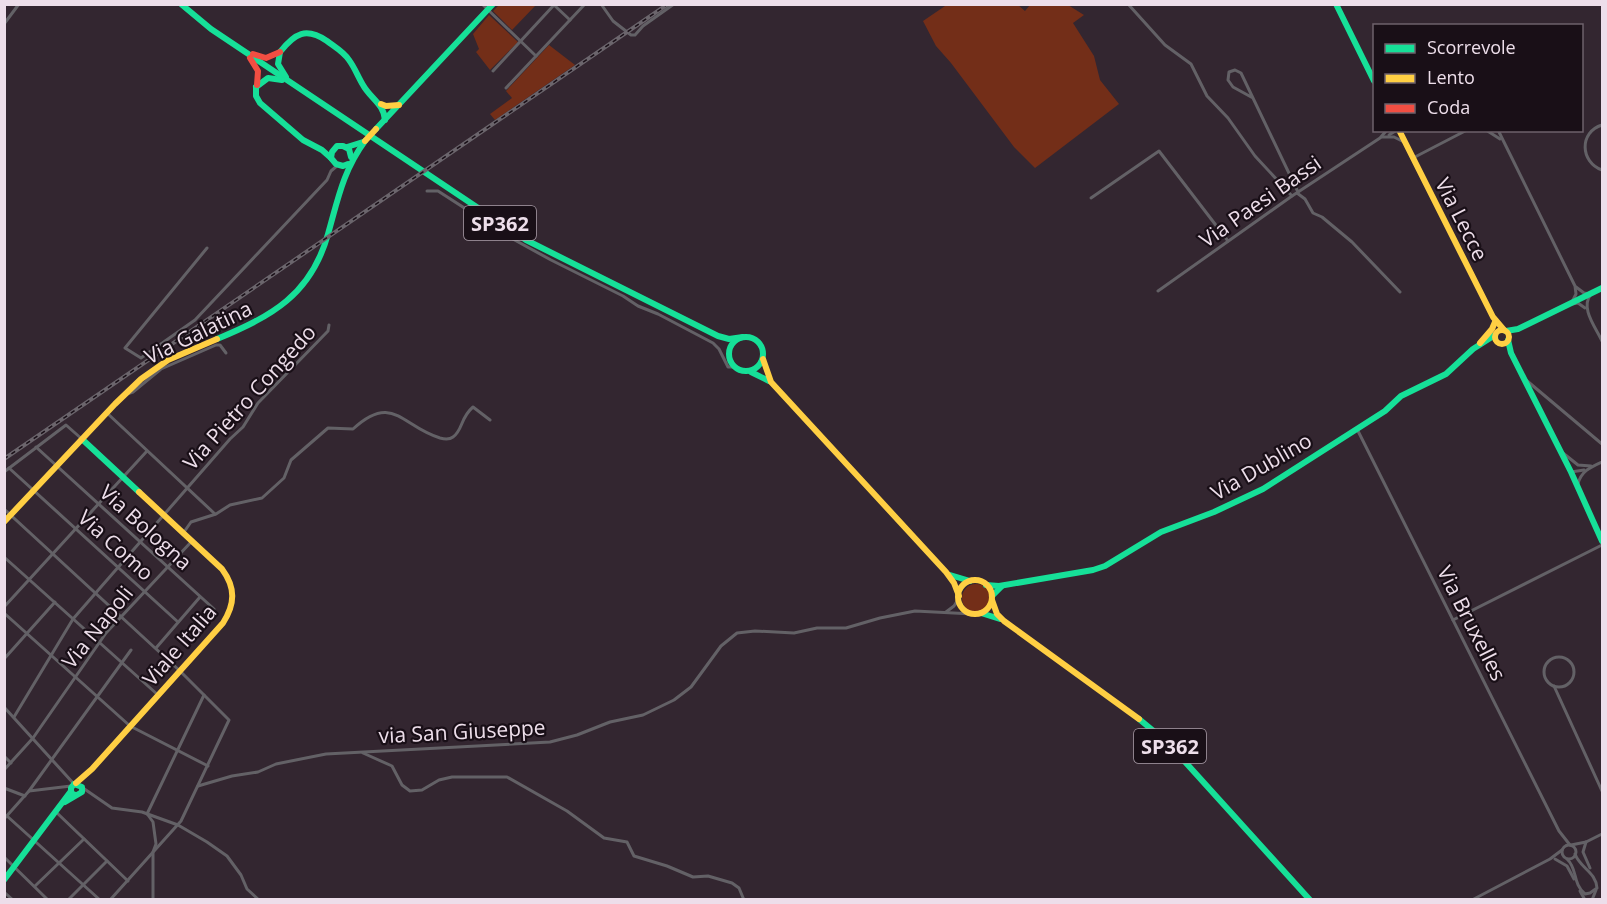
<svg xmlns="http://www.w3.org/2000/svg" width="1607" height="904" viewBox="0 0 1607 904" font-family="'Open Sans',sans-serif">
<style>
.green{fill:#732e18}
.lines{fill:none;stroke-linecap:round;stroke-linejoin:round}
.street{stroke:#636166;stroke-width:3}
.fast{stroke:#16e098;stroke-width:6}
.slow{stroke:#ffcf43;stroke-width:6}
.jam{stroke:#f24e42;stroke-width:6}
.rail-casing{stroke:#6b656c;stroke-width:4}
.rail{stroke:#190f17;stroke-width:1.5;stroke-dasharray:4.5;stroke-linecap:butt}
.slow-bridge{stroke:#ffcf43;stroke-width:6}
.labels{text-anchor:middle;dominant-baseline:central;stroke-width:4.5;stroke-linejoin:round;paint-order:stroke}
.shield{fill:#190f17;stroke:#ada0ab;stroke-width:1.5}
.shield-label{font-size:20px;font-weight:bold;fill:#eddeea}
.street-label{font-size:21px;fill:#eddeea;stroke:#190f17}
</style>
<rect width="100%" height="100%" fill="#332630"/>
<!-- green -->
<g class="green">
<path d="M948,4L1018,5L1025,11L1030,5H1068L1084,15L1073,23L1094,56L1100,80L1119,104L1035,168L1014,147L951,63L936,46L923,21Z"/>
<path d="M499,5V4L536,5L512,30L493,11Z"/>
<path d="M489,15L518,42L490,70L476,52L479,49L473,34Z"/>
<path d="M549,45L575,65L495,120L490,114L512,98L506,91Z"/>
<circle cx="976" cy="598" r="14"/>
</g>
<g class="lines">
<!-- street -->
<g class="street">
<path d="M482,4L536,56"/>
<path d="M601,4L613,21L631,35H635L643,26L674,4"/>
<path d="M1128,4L1165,45L1191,64L1207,96L1228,118L1255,156L1292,196"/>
<path d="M4,24L19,4"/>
<path d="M493,71L554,5L570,20"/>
<path d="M506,88L585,4"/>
<path d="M1253,98L1233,87L1228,80L1229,72L1235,70L1241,73L1298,192"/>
<path d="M1602,125C1579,132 1580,162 1602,170"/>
<path d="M1486,130L1500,139"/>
<path d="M1498,130L1575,286L1576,294L1572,302"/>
<path d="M1389,135L1397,130"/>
<path d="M1382,137H1394L1404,142"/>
<path d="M1413,158L1467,130"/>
<path d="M427,191H438L511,238L551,260L623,296L638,306L658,314L713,343L719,349L728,367H735"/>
<path d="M1297,193L1305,199L1313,213L1322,217L1352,242L1400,292"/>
<path d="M1091,198L1159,151L1228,241"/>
<path d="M207,248L125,348L141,358L195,320L327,180L331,171L338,165"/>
<path d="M1576,287L1584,293L1591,294C1580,308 1595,326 1602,341"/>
<path d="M1158,291L1292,196L1380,138L1387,130"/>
<path d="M1572,304L1578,303L1585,308"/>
<path d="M1526,380L1602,444"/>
<path d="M127,394L133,392L161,369L216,345H220L226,353"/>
<path d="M107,413L215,514"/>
<path d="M1357,429L1559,831L1570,845"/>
<path d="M36,447L214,609"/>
<path d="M1563,453L1578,465L1591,466"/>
<path d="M9,468L178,622"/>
<path d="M4,472L66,425L83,440"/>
<path d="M1571,472L1584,470"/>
<path d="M1578,484C1581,471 1591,467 1602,462"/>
<path d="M4,509L180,671L229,720L181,821L110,900"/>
<path d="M184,532L191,522L216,514L230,505L262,498L284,478L291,460L328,428L353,429C393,392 402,427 440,438C444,439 449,440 453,437C463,430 460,418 473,407L490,420"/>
<path d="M4,557L158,695"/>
<path d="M4,607L147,451"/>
<path d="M946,612L954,606L959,598"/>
<path d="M4,613L130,726L208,766"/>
<path d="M1453,620L1602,545"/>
<path d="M156,648L200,597"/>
<circle cx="1559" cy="672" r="15"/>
<path d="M4,659L55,602"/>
<path d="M1554,686L1602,791"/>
<path d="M4,707L74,784"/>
<path d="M14,717L73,619L230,439L243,427L258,403L328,331L329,325"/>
<path d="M363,753L392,766L402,785L410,791L422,790L439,780L452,777H507L567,811L604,838L627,842L634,856L667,866L693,877L708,876L732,883L739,888L744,900"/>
<path d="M4,756L11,763"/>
<path d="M4,770L33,738L106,633L192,541"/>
<path d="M198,786L232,776L258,772L276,764L326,754L550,742L577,735L610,722L643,715L674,700L691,687L721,646L737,633L755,631L794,633L817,628H846L880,618L915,611L973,614"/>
<path d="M4,788L25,796"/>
<path d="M83,788L112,808L142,812L178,825L207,842L227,856L241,875L247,889L259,900"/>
<path d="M29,791L71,786"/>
<path d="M56,812L128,881"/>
<path d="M147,814L204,695"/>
<path d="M148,815L153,822L156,844L153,852V900"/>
<path d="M7,816L100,900"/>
<path d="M4,819L29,791L131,650"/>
<path d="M1586,842L1583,852L1590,868"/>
<path d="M1571,845L1586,842L1602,834"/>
<circle cx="1569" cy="852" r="7"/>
<path d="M4,857L48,900"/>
<path d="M1555,859L1567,866L1574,879"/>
<path d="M1567,859C1578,869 1572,883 1585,894L1590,893L1597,888C1596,872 1580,868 1575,854"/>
<path d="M35,886L84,839"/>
<path d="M1580,891L1585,900"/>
<path d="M4,892L13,900"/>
<path d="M68,900L107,861"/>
<path d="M1472,900L1550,859L1562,850"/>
<path d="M1592,900L1596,890"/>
</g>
<!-- fast -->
<g class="fast">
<path d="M181,4L211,29L526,240L718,336L729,339L743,337"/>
<path d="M1336,4L1374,81"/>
<path d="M280,52C295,33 306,27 327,41C335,47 344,52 349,60C355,68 358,77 363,85C370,98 384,104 385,120"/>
<path d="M280,52L278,64L286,77"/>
<path d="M256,87V96L260,103L303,140L322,150L331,158"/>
<path d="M256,87L268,78L282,80"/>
<path d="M376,129L493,4"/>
<path d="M347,147L363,142"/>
<path d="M348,164L343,166L336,164L331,158L332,152L337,146H343L349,149L351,157"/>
<path d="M1506,331L1518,329L1602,288"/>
<circle cx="746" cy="354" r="17"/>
<path d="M217,339C272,316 311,295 328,234C338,199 343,171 365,141"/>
<path d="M1508,340L1511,353L1571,472L1602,541"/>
<path d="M751,372L769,381"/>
<path d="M83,440L139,492"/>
<path d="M950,575L970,581"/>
<path d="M986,585L999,586L1093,570L1105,566L1161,532L1214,512L1263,489L1385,411L1401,396L1446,374L1473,349L1495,335"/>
<path d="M992,596L1001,587"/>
<path d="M981,613L1000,619"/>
<path d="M1139,719L1168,743L1310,900"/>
<path d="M65,802L82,792V787L74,784L71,788V793L75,795"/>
<path d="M4,880L71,791"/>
</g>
<!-- slow -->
<g class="slow">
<path d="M381,104L386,106L399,105"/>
<path d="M1399,130L1493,317L1504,330"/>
<circle cx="1502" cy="337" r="7"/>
<path d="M1480,343L1492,329L1495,322"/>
<path d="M763,359L771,382L946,572L954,583L959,596"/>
<path d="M4,522L115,404L141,379L168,360L217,339"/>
<circle cx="975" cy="597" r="17"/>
<path d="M992,600L997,614L1004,621L1139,719"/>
<path d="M76,783L92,769L223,623C235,604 236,588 222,569L139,492"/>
</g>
<!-- jam -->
<g class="jam">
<path d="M253,54L266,58L280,52"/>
<path d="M250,58L258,71L257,85"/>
</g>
<defs>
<path id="rail" d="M4,459L668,4"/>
</defs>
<!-- rail casing -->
<use href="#rail" class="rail-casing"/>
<!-- rail -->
<use href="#rail" class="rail"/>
<!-- slow-bridge -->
<path class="slow-bridge" d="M365,141L376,129"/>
</g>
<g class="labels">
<!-- shield labels -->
<g class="shield">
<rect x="464" y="206" width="72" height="34" rx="4.5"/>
<rect x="1134" y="729" width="72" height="34" rx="4.5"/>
</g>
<g class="shield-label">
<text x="500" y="223">SP362</text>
<text x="1170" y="746">SP362</text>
</g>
<!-- street labels -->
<g class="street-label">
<text transform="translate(1260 201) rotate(-35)">Via Paesi Bassi</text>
<text transform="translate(1462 219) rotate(63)">Via Lecce</text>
<text transform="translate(198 332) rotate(-26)">Via Galatina</text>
<text transform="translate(249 397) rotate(-48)">Via Pietro Congedo</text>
<text transform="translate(1261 466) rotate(-30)">Via Dublino</text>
<text transform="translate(146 527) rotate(42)">Via Bologna</text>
<text transform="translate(116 545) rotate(42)">Via Como</text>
<text transform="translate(1472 623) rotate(63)">Via Bruxelles</text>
<text transform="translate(97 627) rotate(-51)">Via Napoli</text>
<text transform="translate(179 645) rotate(-49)">Viale Italia</text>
<text transform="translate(462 731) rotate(-3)">via San Giuseppe</text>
</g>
</g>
<!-- border -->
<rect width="1607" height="904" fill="none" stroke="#eddeea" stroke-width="12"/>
<!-- legend -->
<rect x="1373" y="24" width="210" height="108" fill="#190f17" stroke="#6e626b" stroke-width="1.5"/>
<rect x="1385" y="44" width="30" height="9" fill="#16e098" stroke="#6e626b" stroke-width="1.5"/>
<text x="1427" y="54" font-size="18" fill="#eddeea">Scorrevole</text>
<rect x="1385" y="74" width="30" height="9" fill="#ffcf43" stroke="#6e626b" stroke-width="1.5"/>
<text x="1427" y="84" font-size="18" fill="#eddeea">Lento</text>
<rect x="1385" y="104" width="30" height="9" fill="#f24e42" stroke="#6e626b" stroke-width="1.5"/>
<text x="1427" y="114" font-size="18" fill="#eddeea">Coda</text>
</svg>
